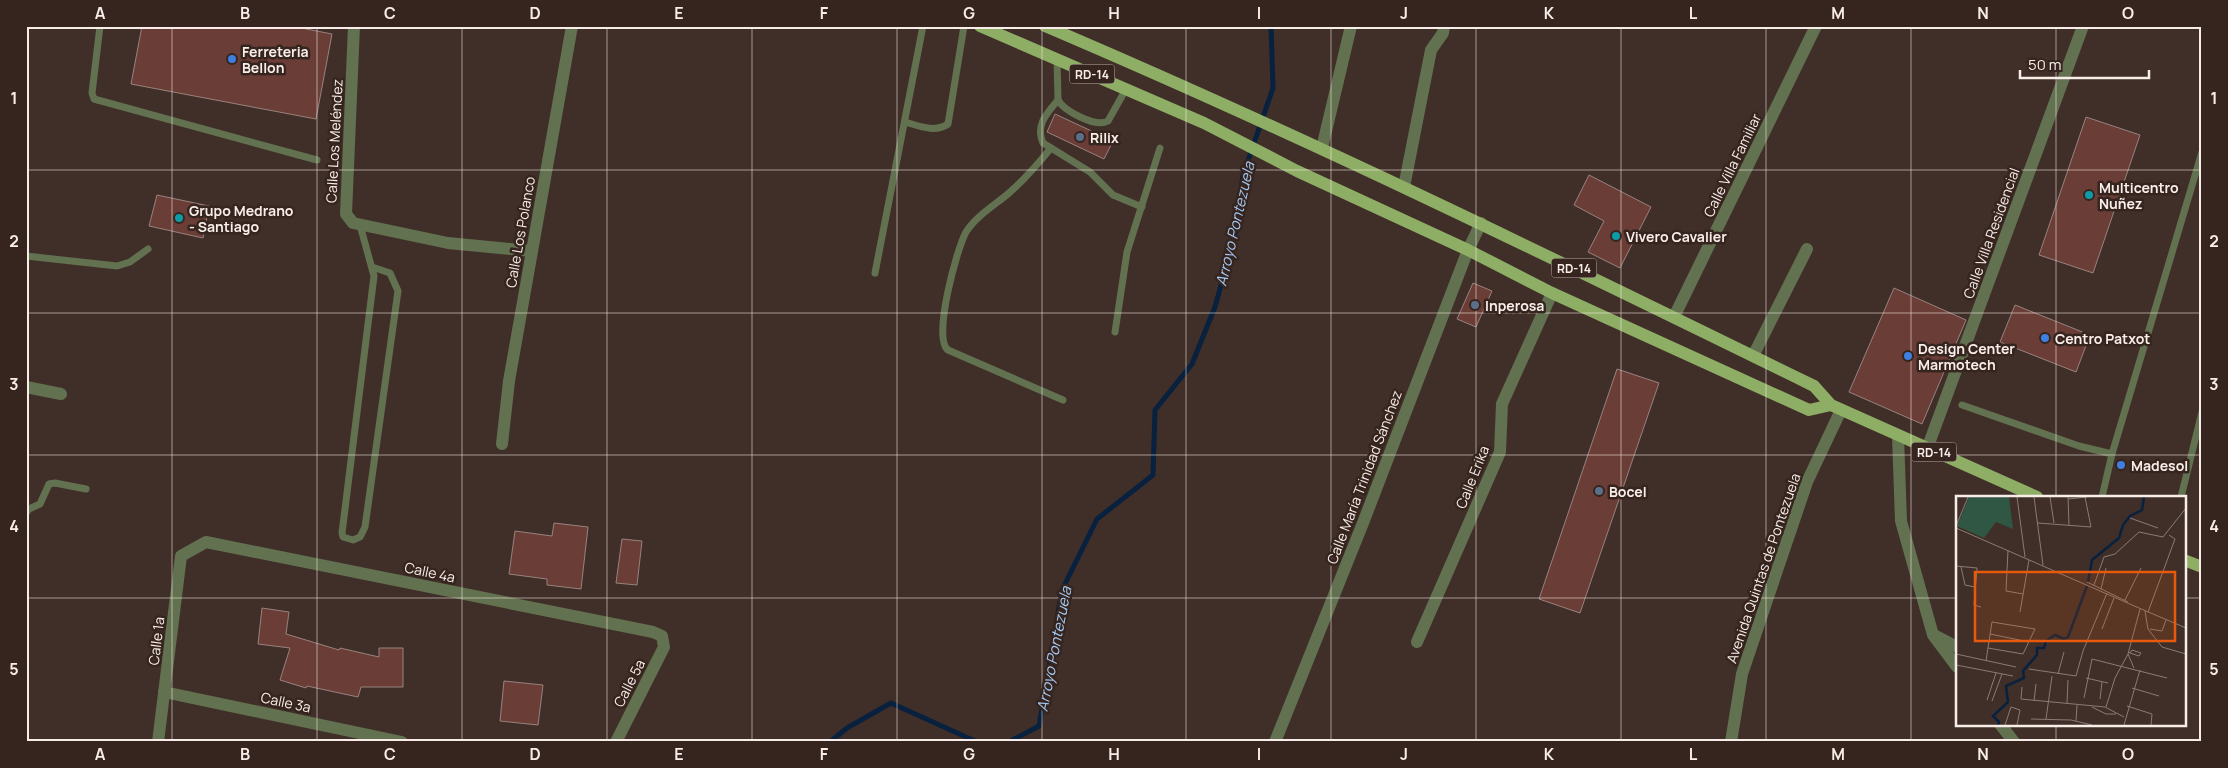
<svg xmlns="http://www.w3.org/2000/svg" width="2228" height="768" viewBox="0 0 2228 768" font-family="Manrope,sans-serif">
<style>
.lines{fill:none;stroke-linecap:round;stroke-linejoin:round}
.stream{stroke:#08213e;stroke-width:5}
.building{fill:#6a3e37;stroke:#99827e}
.lane{stroke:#62714f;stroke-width:7}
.street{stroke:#62714f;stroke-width:12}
.primary{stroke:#8eae65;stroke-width:12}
.grid{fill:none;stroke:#f9ede9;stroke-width:1;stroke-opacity:0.55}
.shop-dot{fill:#3f7fe0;stroke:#36251e;stroke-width:2}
.service-dot{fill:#5c6f8a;stroke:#36251e;stroke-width:2}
.culture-dot{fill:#0f9aa8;stroke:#36251e;stroke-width:2}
.labels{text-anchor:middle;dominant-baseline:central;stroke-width:5;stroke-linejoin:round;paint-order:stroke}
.shield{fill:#36251e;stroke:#beb1ac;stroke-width:1}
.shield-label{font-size:12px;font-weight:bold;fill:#f9ede9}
.poi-label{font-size:14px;font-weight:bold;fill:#f9ede9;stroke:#36251e;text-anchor:start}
.street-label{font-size:14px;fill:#f9ede9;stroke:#36251e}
.water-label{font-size:15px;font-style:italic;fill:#a5c9f6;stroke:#36251e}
.inset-river{fill:none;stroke:#08213e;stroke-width:2.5}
.inset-road{fill:none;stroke:#8a7b75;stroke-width:1}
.view{fill:#e8590c;fill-opacity:0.15;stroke:#e8590c;stroke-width:2.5}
.inset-edge{fill:none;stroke:#f9ede9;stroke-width:2.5}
.neatline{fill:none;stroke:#f9ede9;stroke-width:2}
.grid-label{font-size:16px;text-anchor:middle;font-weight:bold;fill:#f9ede9}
</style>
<rect width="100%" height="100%" fill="#402f28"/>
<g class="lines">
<!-- stream -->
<g class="stream">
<path d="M830,742L847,728L891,703L977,742"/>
<path d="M1009,742L1039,726L1062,590L1097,519L1153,475L1155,410L1192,364L1215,307L1236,231L1243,175L1273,88L1271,26"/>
</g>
</g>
<!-- building -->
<g class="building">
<path d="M142,26H291L332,34L316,119L131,84Z"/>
<path d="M1055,114L1113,141L1104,159L1047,132Z"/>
<path d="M2086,117L2140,135L2093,273L2039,255Z"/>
<path d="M1589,175L1651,207L1620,268L1588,252L1604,221L1574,205Z"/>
<path d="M157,195L209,206L203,238L149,226Z"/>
<path d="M1473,283L1492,291L1476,327L1457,319Z"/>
<path d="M1894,288L1966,320L1922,424L1849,392Z"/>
<path d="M2015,305L2090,335L2076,372L2000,342Z"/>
<path d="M1617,369L1659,383L1580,613L1539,599Z"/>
<path d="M554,523L588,527L581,589L547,585V579L509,574L515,531L552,536Z"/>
<path d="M622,539L642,541L637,585L616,583Z"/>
<path d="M262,608L289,612L286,634L339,650L340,648L379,657V648H403V687H361L358,697L307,686L306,688L280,680L290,648L258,644Z"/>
<path d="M504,681L543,685L538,725L500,721Z"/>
</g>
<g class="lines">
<!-- lane -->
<g class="lane">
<path d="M100,26L92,93L94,99L317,160"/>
<path d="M1057,59L1058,100C1064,111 1096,128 1108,121L1126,89"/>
<path d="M1058,100C1047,113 1035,125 1043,143L1090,172L1113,195L1142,207"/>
<path d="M905,122C919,126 935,133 948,124L964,26"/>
<path d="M1051,148C1038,164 1024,180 1009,193C995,205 976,216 966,232C957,248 932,339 948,350L1063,400"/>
<path d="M360,225L374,276L342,533L343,537L353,540L360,537L365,527L398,291L390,273L372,267"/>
<path d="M26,256L117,266L130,262L148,249"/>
<path d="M875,273L923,26"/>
<path d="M1115,332L1127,252L1160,148"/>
<path d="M1962,405L2079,446L2112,454L2102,497"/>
<path d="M2112,454L2202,152"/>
<path d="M2181,497L2202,412"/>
<path d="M26,513L29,509L40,504L49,484L55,483L86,489"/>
</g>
<!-- street -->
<g class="street">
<path d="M354,26L346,214L353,223L448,243L532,251"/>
<path d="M1322,148L1351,26"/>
<path d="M1404,187L1431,50L1443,33L1444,26"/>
<path d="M1674,317L1816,26"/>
<path d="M1753,356L1807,249"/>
<path d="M26,387L61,394"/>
<path d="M1898,436L1901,521L1933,635L1957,667"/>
<path d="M502,444L509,381L572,26"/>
<path d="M1927,449L2083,26"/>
<path d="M1936,636L1957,647"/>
<path d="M1417,642L1500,452L1502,404L1552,293"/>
<path d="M164,692L402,742"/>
<path d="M2000,724L2014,742"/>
<path d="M158,742L181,556L206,542L653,632L662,636L664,647L616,742"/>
<path d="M1275,742L1363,523L1468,250L1481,223"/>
<path d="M1731,742L1742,674L1807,482L1841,410"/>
</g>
<!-- primary -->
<g class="primary">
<path d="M980,26L1204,123L1297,171L1468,250L1552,293L1809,410L1831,405"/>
<path d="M1045,26C1306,137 1559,261 1814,386L1831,405L2037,497"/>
<path d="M2184,560L2202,567"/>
</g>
</g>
<!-- grid -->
<path class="grid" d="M172,26V742M317,26V742M462,26V742M607,26V742M752,26V742M897,26V742M1042,26V742M1186,26V742M1331,26V742M1476,26V742M1621,26V742M1766,26V742M1911,26V742M2056,26V497M26,170H2202M26,313H2202M26,455H2202M26,598H1957M2184,598H2202M2056,724V742"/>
<!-- markers -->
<g class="shop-dot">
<circle cx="232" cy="59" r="5"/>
<circle cx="2045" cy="338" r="5"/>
<circle cx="1908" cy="356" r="5"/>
<circle cx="2121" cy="465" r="5"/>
</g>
<g class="service-dot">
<circle cx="1080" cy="137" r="5"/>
<circle cx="1475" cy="305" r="5"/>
<circle cx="1599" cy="491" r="5"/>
</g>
<g class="culture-dot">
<circle cx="2089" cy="195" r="5"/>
<circle cx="179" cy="218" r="5"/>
<circle cx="1616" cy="236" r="5"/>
</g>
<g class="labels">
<!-- shield labels -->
<g class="shield">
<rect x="1069.5" y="64.5" width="45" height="19" rx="4"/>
<rect x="1551.5" y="258.5" width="45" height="19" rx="4"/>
<rect x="1911.5" y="442.5" width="45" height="19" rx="4"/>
</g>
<g class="shield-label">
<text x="1092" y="74">RD-14</text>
<text x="1574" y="268">RD-14</text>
<text x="1934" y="452">RD-14</text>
</g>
<!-- poi labels -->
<g class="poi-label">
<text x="242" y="51">Ferreteria<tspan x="242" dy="16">Bellon</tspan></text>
<text x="1090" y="137">Rilix</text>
<text x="2099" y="187">Multicentro<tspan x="2099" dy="16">Nuñez</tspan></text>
<text x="189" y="210">Grupo Medrano<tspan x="189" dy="16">- Santiago</tspan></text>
<text x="1626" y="236">Vivero Cavalier</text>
<text x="1485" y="305">Inperosa</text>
<text x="2055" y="338">Centro Patxot</text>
<text x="1918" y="348">Design Center<tspan x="1918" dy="16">Marmotech</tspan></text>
<text x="2131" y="465">Madesol</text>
<text x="1609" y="491">Bocel</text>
</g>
<!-- street labels -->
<g class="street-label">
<text transform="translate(334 141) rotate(-87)">Calle Los Meléndez</text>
<text transform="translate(1732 165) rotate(-64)">Calle Villa Familiar</text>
<text transform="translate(520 232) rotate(-80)">Calle Los Polanco</text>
<text transform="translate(1991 233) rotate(-70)">Calle Villa Residencial</text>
<text transform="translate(1364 477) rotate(-69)">Calle María Trinidad Sánchez</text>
<text transform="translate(1472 477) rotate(-68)">Calle Erika</text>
<text transform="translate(1763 568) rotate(-71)">Avenida Quintas de Pontezuela</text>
<text transform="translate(430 572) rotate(12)">Calle 4a</text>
<text transform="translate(156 641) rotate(-83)">Calle 1a</text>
<text transform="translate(629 683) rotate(-63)">Calle 5a</text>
<text transform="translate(286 702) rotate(12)">Calle 3a</text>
</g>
<!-- water labels -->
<g class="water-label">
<text transform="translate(1235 224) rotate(-77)">Arroyo Pontezuela</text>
<text transform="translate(1054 649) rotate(-79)">Arroyo Pontezuela</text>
</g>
</g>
<!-- overview -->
<g transform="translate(1956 496)">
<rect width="230" height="230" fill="#402f28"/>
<path d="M13,1H53L57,33L40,26L28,42L1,30Z" fill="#305644"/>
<path class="inset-river" d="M132,86L136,64L163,42L167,29L174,20L186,14L188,1M42,229L43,226L37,220L52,206L50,190L68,182L67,175L81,159V152H88L90,145L99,139L108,143L112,141L131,90"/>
<path class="inset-road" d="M61,1L69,61M78,1L87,69M94,1L98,27M112,1L113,29M112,3L131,1M174,22L202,32M82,27L135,31L129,1M0,30L12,1M0,32L183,112M52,54L50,95L67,98M0,70L21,72L18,109L25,111M5,71L9,89L19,91M131,86L172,106M138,89L148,61L159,58L183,36L207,41L230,12M145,93L150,72M169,104L185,72M183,112L230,132M189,115L192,133L206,151L230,158M64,116L73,64M192,116L219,43L213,39M146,133L158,102M194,133L206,135L210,124M34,138L73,146M172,156L174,157L183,160L185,157L176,154L174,157M0,158L60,171M172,158L178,172M30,165L36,126L79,133L67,158L32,152M0,169L57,180M73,173L120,180L127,155L151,97M102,178L108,156M130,182L152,187M66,191L65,203L149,211L168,221M176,192L203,200M128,202L136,163L211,182M144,203L146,186M31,204L40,177M36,205L46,178M78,205L80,188M111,207L112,184M171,210L196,218L195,229M136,211L150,218H160M150,211L159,182L172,158L184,113M75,223L115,224L136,229M90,223L96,180M120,225L121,209M49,229L55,211L64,214L61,229M168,229L184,174"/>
<path class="view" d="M19,76H219V145H19Z"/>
<rect width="230" height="230" class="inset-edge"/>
</g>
<!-- border -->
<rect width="2228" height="768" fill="none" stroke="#36251e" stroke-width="55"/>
<!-- scale -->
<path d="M2020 70v8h129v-8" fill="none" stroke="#f9ede9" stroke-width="2.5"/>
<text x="2028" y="70" font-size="15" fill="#f9ede9" stroke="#36251e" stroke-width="4" paint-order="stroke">50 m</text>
<rect x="28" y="28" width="2172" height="712" class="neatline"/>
<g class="grid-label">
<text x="100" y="19">A</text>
<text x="245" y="19">B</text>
<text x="390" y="19">C</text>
<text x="535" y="19">D</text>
<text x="679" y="19">E</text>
<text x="824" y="19">F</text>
<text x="969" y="19">G</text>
<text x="1114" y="19">H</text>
<text x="1259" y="19">I</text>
<text x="1404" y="19">J</text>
<text x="1549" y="19">K</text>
<text x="1693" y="19">L</text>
<text x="1838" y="19">M</text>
<text x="1983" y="19">N</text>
<text x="2128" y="19">O</text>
<text x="14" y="104">1</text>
<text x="2214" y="104">1</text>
<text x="14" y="247">2</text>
<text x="2214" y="247">2</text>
<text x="14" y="390">3</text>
<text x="2214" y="390">3</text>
<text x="14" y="532">4</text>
<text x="2214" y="532">4</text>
<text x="14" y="675">5</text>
<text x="2214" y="675">5</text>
<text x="100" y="760">A</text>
<text x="245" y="760">B</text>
<text x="390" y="760">C</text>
<text x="535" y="760">D</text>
<text x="679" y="760">E</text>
<text x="824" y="760">F</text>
<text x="969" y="760">G</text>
<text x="1114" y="760">H</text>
<text x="1259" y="760">I</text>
<text x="1404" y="760">J</text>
<text x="1549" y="760">K</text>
<text x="1693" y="760">L</text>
<text x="1838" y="760">M</text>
<text x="1983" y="760">N</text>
<text x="2128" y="760">O</text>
</g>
</svg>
